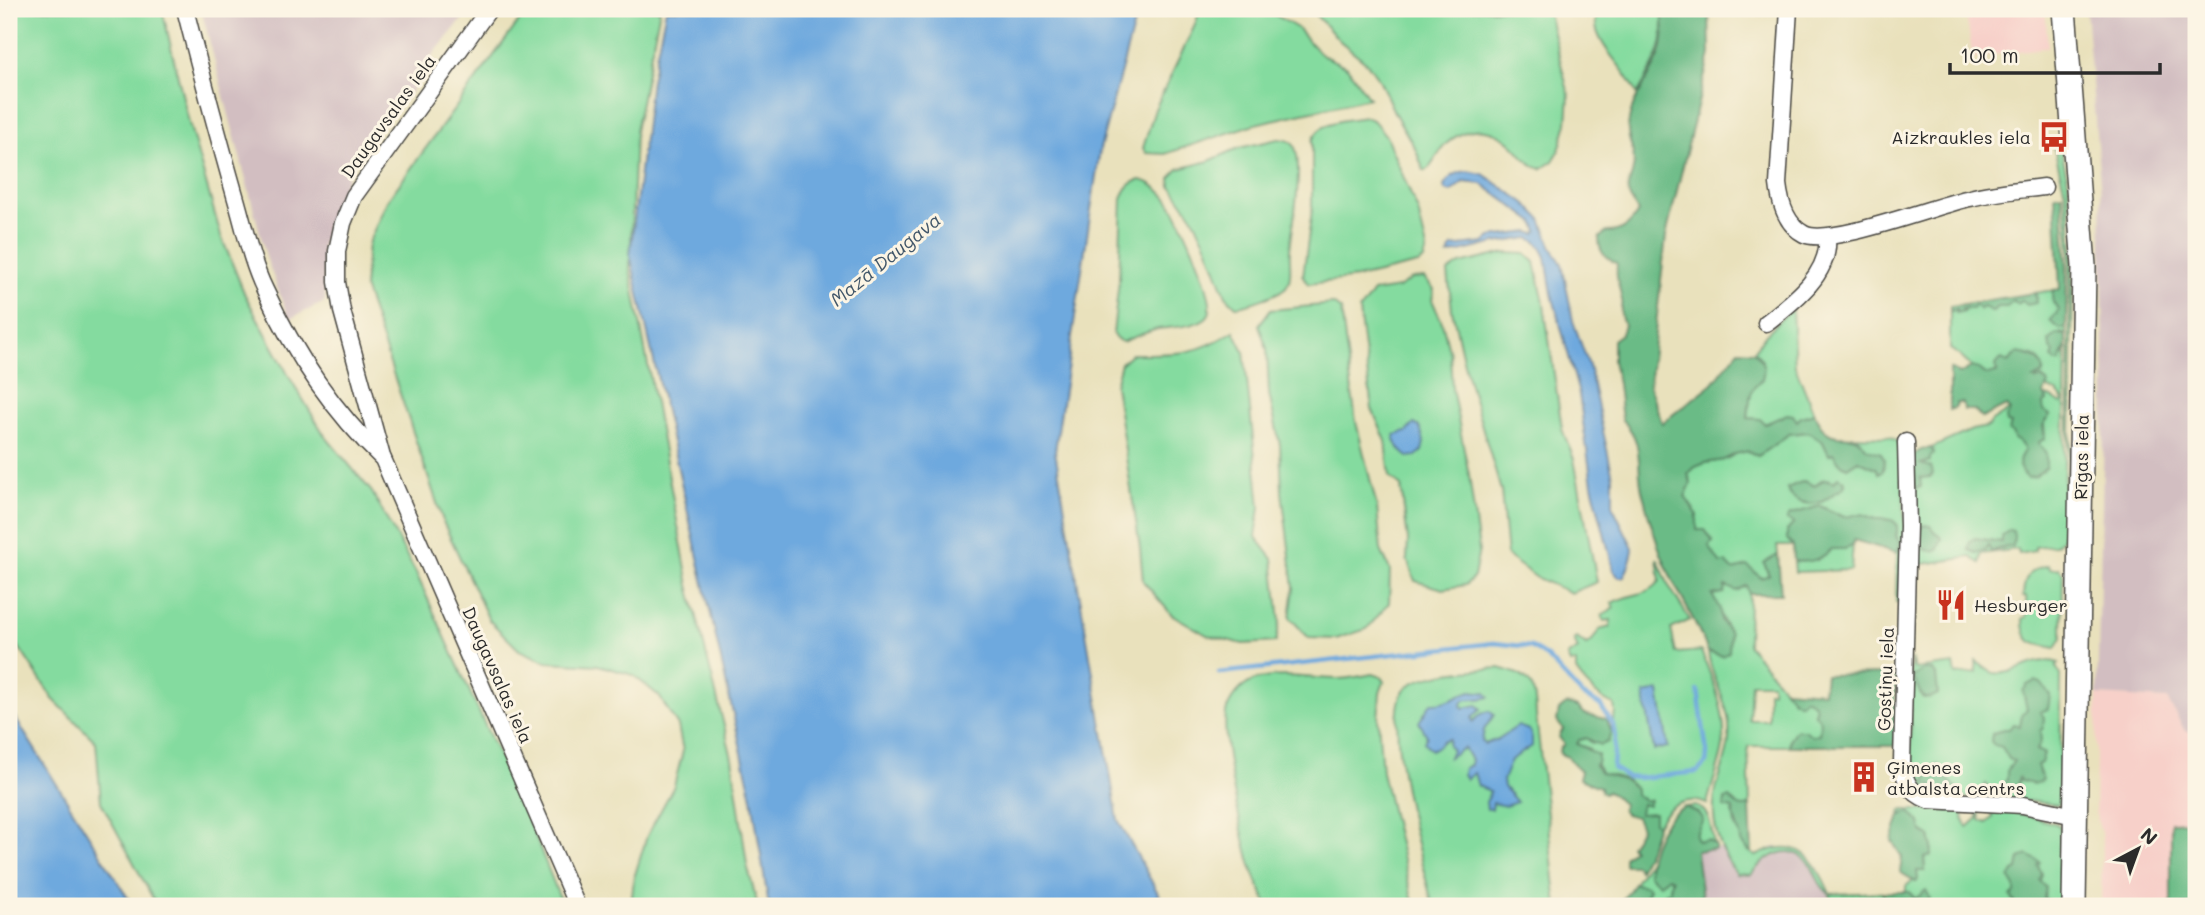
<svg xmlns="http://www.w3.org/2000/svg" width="2205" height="915" viewBox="0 0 2205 915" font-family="Mali,sans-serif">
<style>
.built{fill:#f7d0c9}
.industrial{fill:#d2bec1}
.green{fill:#84db9f;stroke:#588365;stroke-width:2;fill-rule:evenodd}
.forest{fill:#6bbb86;stroke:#4b7358;stroke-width:2}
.water{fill:#6ea9de;stroke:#4c6a84;stroke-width:2}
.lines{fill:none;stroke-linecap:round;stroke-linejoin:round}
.stream{stroke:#6ea9de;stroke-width:4.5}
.minor-casing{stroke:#484641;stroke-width:19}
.highway-casing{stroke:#484641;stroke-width:26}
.minor{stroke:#fff;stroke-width:16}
.highway{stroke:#fff;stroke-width:23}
.labels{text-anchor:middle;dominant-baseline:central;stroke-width:6;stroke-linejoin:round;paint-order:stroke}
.street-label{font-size:18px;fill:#2b2b2b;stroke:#fcf5e5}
.poi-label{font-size:18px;fill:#2b2b2b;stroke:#fcf5e5;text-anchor:start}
.water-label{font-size:19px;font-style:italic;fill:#42576a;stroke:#fcf5e5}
</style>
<rect width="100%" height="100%" fill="#fcf5e5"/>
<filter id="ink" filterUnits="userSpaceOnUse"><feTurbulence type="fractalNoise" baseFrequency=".0143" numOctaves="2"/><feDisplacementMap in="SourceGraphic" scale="14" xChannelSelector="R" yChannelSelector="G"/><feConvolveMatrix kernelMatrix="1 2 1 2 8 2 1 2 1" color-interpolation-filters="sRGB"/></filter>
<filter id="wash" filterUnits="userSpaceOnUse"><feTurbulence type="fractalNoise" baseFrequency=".00686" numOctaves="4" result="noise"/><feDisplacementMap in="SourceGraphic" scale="28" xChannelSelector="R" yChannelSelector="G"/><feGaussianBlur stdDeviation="1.57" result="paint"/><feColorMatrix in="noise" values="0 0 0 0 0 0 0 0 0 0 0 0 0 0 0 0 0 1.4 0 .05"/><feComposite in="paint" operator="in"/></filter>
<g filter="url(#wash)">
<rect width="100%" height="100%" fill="#e9e1bc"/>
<!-- built -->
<g class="built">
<path d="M1965,9H2045L2048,47L1973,58Z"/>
<path d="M2097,695L2167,699L2185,731L2196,735V821L2171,822V906H2101L2102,837L2095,811Z"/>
</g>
<!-- industrial -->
<g class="industrial">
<path d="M201,9H471L415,76L412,91L359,146L322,245L325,302L289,319L267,260Z"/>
<path d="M2086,9H2196V735L2185,731L2167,699L2097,695L2105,394L2101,194Z"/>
<path d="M1752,846V853L1756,856L1774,847H1782L1796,850L1809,857L1819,869L1833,906H1703L1696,850Z"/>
</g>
<!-- green -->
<g class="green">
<path d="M9,9H162L189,123L221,236L245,295L290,378L325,436L372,492L416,573L533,831L563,906H157L101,802L96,742L53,699L9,632Z"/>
<path d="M528,9H660L635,131L630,269L689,585L732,758L747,865L758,906H631L634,878L647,836L674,786L683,751L678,726L659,696L633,675L598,665L547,662L519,650L489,620L444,524L364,287L368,244L387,201Z"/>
<path d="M1200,9H1265L1297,28L1320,54L1347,67L1369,98L1255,124L1165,154L1146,153L1143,148L1155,109L1195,25Z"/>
<path d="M1310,9H1547L1569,95L1567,123L1559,151L1553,161L1541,169C1527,164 1522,153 1512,144C1491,124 1466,125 1445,145C1438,153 1434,164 1426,171L1423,169L1416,150L1394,112L1380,81L1367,63L1340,41Z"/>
<path d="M1596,9H1662C1667,45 1655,64 1637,94C1629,72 1599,48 1596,26C1595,20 1597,14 1596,9Z"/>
<path d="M1366,117L1374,121L1386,136L1418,211L1427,249L1424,260L1418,264L1357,278L1309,284L1303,276L1312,210V141C1319,120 1347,120 1366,117Z"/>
<path d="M1278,139C1283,140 1289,139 1293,144C1305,161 1292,229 1290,250C1289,261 1293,278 1286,287C1280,294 1245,306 1236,306L1226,296L1207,246L1193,217L1171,186L1170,178L1179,169L1209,161L1239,148Z"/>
<path d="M2059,142L2068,181L2073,250L2070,532L2068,538L2070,250L2065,192L2053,143Z"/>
<path d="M1140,180C1152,182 1163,193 1170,202C1181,218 1217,299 1209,314C1202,327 1171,327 1158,329C1146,332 1134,337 1122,342L1115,338L1113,334L1119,280L1122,198C1126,189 1129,183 1140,180Z"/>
<path d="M1505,253L1526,254L1535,262L1543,298L1562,429L1574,459L1597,582L1571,593L1537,578L1507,556L1501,491L1465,368L1452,310L1448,272L1460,264Z"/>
<path d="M1424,278L1434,289L1432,300L1442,322L1450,354L1452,388L1469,475L1479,550L1474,577L1465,585L1443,589L1415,581L1407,559L1408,540L1401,486L1390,477L1386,441L1372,409L1359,311L1373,292L1398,288L1412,279Z"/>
<path d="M2053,290L2052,297L2059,310L2057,314L2060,329L2066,328V335L2061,333L2063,357L2066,346L2063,538L2055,545L2035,547V551L2019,554L2018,549L1981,554L1980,563L1971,557L1923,564L1919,566L1918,574L1915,563L1914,492L1922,476L1921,464L1934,451L1931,448L1972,430L1987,427L1992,421L2009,410L2013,434L2025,450L2019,467L2029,478L2042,449L2038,443L2045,438L2043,403L2047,401L2045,396L2053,398L2061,404L2064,401L2057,392L2048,389V383L2034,379L2040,361L2034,356L2017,353L1993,375C1972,375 1967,358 1950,349V312L1961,307L1968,309L1975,305L1986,308L2002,306L2012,300L2037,298L2035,293Z"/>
<path d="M1333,304L1341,310L1356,422L1377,507L1381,550L1390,570L1389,603L1367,629L1336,639L1309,638L1290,618L1294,588L1282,492L1280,445L1269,394L1267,349L1259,325L1270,310Z"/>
<path d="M1792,308L1795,366L1814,413L1797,422L1781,418L1764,424L1748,418C1750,401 1748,389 1762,379V360L1754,351L1766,334Z"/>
<path d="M1234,331L1244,351L1260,507L1256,537L1273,559L1280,621L1276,642L1243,644L1207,635L1171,614L1143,581L1140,548L1115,385L1121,363L1131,354C1176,354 1195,356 1234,331Z"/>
<path d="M1809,432L1823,442L1829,454L1833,452L1839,462L1847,467L1858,460L1876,468L1879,473L1883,470L1884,459L1881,453L1867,450L1861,441L1854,436L1890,437L1902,444L1905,529L1900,602H1896L1897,553L1901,544L1896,536C1901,520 1889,519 1877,519C1871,519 1867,515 1861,514C1856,514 1850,517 1844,517L1820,506L1789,515L1787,520L1795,523L1787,531V539L1793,546H1777L1778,555L1764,563L1769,576L1760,578L1748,566L1733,570L1726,563L1720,564L1708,546L1713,541L1705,530H1697V514L1685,497L1691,483L1688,474L1695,467L1705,463L1724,460L1735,454L1748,451L1758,456L1789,434ZM1838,478L1844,480L1845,484L1841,490C1833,492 1829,499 1821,502C1808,506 1791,502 1787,488L1804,481L1815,487L1821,480L1827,479L1834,482Z"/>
<path d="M1853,544L1851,570L1795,572L1794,561C1810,563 1820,560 1832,549H1845Z"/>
<path d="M1657,558L1669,586L1690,620L1671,629L1676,653L1701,651C1713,680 1730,720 1722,752C1718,770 1711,787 1707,804C1687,795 1666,806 1657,825L1647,815L1639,814L1642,804H1645L1644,800L1635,794L1630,786L1618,777L1601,774C1597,767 1594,751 1588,748C1584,746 1580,746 1577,744L1579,740L1586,738L1592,743L1609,736L1615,713L1614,705C1601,701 1583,682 1576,671V663H1570L1567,656L1578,649L1574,640L1577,638L1586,645L1591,643L1599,630L1610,627L1611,620L1604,621L1602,616L1614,607L1612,603C1629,593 1648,597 1660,581Z"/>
<path d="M2049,565L2050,569L2059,568L2063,573L2062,637L2056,648C2034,644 2022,644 2023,618L2027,617L2026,597H2023C2024,576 2029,569 2049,565Z"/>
<path d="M1746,585L1749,594L1748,645L1793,700C1804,698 1810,697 1816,708L1814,713L1821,721L1819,734L1790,738L1789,746H1748L1750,806C1743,808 1738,808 1733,801L1728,807L1733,809L1735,827L1741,834L1746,849L1756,856C1798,835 1814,856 1830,894L1883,892L1884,906H1833L1830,894C1820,888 1817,876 1811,866C1793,840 1766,855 1751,875L1736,874C1717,846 1708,814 1718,782C1724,762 1731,745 1729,724C1727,698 1710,676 1708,652L1722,656L1730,633C1721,621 1720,609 1712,595L1725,586ZM1751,683H1772V691H1768V720H1749Z"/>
<path d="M1911,659L1915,669L1954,664L1956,675L1977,673L1976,661C1982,665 1987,671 1994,673C2015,677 2034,654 2059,663L2056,667L2061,675L2060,803L2057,805L1997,797L1986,784L1982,791L1983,798C1954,797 1926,801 1910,773Z"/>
<path d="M1499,668C1531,676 1535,683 1536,715L1557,906H1433C1423,867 1380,719 1405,689C1420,672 1477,670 1499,668Z"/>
<path d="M1373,674L1382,677L1384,682L1380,693L1378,719L1382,772L1414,906H1268C1262,892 1254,877 1250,862C1242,834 1219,733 1227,709C1232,696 1243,684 1256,680C1281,672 1310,679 1336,679C1348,679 1361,676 1373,674Z"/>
<path d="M1695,806C1711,809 1711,830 1714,844L1698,841L1695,836L1698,827L1695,813L1685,807Z"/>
<path d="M1901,810H1964L1963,819L1968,827L1978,818L1977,811L1979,810L1980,820L1987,823L1993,817L1990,811L2014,812L2057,824L2060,827L2059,906H1925L1927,904L1922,895L1914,899L1912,894L1906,892V886L1912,881L1916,882L1917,871H1925L1924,857L1931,856L1932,846L1930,836C1919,831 1914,820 1904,813L1900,816Z"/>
<path d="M1650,859L1648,868L1663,882L1666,878H1671L1670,890L1658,903L1660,906H1627L1642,886L1634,884Z"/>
</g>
<!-- forest -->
<g class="forest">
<path d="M1662,9H1709L1710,54L1666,236L1649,386L1662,423L1712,384L1739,350L1754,351C1762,360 1766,366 1762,379C1748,389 1750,401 1748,418L1760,419L1765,424L1787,414L1793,415L1797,421L1801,417L1814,413C1833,455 1848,421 1867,449L1881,453L1884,459L1883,470L1879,473L1876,468L1858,460L1847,467L1839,462L1833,453L1829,455L1823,442L1808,432L1789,434L1758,456L1748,451L1735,454L1724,460L1705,463L1695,467L1688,474L1691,483L1685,497L1697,514V530H1705L1713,542L1709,546L1720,563H1726L1733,570L1748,566L1761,578L1769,575L1764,563L1778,555L1781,594H1749L1746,585L1737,591L1725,586L1724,593L1712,595L1720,609L1721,621L1730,633L1729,652L1722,656L1708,652C1699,627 1686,607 1674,583C1659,554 1650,523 1642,490C1636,464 1645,442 1622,420L1618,384L1613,361V340L1621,334L1624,325C1617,308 1624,307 1621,295C1618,281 1616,280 1617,264C1605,257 1599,253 1599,238L1607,232C1623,232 1630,225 1638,212C1619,181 1631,192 1634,163C1635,152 1628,141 1628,131C1628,102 1649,81 1659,57C1665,41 1664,25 1662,9Z"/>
<path d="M2062,194L2067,266L2066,328L2060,329L2050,321L2059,310C2052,304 2051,299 2053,290L2060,289L2055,195Z"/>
<path d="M2035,293L2036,303L2027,305L2022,300L2018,304L2012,300L2007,307H1997L1992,312L1983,306L1980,310L1975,305L1972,309L1962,308L1964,311L1956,313V309L1950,312V306Z"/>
<path d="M2057,334L2066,335V346L2060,362H2056L2052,358L2054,352L2050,347L2049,341Z"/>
<path d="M2017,353C2029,355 2045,358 2043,374L2034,379L2037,380L2042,378L2048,383L2044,394L2047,401L2043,403V410L2050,415L2043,426L2045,438L2038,443L2046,454V467L2035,477L2028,478C2018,470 2016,460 2025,450L2022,444L2014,439L2013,434L2009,431L2011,424L2007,423L2006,417L2010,411L2006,406L1982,418L1974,410H1964L1963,403H1957L1956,407L1950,410V369L1960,374L1971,367L1979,369L1985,375L1997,373L1996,365L2001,359L2008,362Z"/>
<path d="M1931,448L1934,454L1930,457V461L1921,464L1931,467L1933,474L1930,477L1920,478L1921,487L1917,488L1914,492L1912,456L1921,450Z"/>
<path d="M1838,477L1844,480L1845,485L1841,490C1833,492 1829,499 1821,502C1808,506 1791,502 1787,488L1804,481L1815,486C1821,480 1825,478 1834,482Z"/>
<path d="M1820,506L1844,517C1850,517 1856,514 1861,514C1867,515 1871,519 1877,519C1890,519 1901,518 1896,536L1901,544L1897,553L1854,540L1853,544L1845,549H1832C1820,560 1810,563 1794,561L1793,546L1787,539V531L1794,523L1787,520L1789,515Z"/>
<path d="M1924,525L1930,526L1942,538L1938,549C1930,553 1923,549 1918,543L1919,531Z"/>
<path d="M2009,530L2013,531L2014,536L2013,546C2006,547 1999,548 1991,552L1988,545L1985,550L1976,553L1969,550L1970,541L1975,538L2002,542V536Z"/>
<path d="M1923,670H1931L1936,675L1938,694C1932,697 1929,700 1922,697L1913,677Z"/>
<path d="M1895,674V746H1789L1790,738L1796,730H1805L1812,736L1819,734L1821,721L1814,713L1816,708L1812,702L1805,698L1800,703L1793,700L1784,689L1823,692L1825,675Z"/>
<path d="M2035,681L2041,683L2050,695L2048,709L2040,712L2044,717L2043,728L2040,731L2041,741L2037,750L2044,753L2041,763L2037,765L2042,779L2040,782L2033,784L2020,781L2019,777L2017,788L2012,792H2006L2003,783L2007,780V771L2014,761L2009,759L2002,747L1994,745L1991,741L1992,734L2003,729H2009L2013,724L2020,726L2022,715L2027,709L2023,691L2027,685Z"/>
<path d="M1566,704L1578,707L1586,715L1607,719L1611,731L1608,742L1600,745L1586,738L1579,740L1577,744L1598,755V761L1595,765L1601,773L1626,780L1635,789V794L1644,800H1650L1648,806L1642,804L1639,814L1654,813V822L1657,825L1649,849L1639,870L1636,865H1624V857L1633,850L1630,846L1641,828L1636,817L1625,814L1622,810L1623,804C1617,800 1614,794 1608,791L1604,794L1601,792L1600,787L1579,779L1581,772L1568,757L1560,754L1559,750L1564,744L1559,737L1563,729L1557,721L1559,710Z"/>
<path d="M1938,765L1942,768L1943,775L1959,790V795L1950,796L1946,789L1942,795L1931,785L1925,784L1930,768Z"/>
<path d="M1729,798C1737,805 1740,809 1750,806L1752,853L1741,843C1741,831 1733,822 1733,809L1724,807L1725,799Z"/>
<path d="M1685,807L1698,813L1703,819L1695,836L1698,841L1708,840L1716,846L1715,849L1696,851L1703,906H1660L1657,898L1670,890L1672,879L1668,877L1659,884L1648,874C1648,850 1662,815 1685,807Z"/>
<path d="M1910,812L1920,823L1922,832L1930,836L1932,846L1931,856L1924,858L1925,871H1917L1918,880L1916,882L1900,872L1902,857L1892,841L1900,816Z"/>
<path d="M2196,821V906H2171V822Z"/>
<path d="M2028,855L2040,862L2038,865L2042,874L2040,881L2046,887L2044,898L2048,901L2044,906H2014L2015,903L2011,896L2015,893V887L2010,879L2014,871L2018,869L2020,858Z"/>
<path d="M1634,884L1646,886L1649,889C1643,904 1632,906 1618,906Z"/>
<path d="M1926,890L1930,898L1925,906H1884L1883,892H1910L1915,899Z"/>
</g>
<!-- water -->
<g class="water">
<path d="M666,9H1138L1100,149L1055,451L1118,820L1165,906H772L768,901L752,798L630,255L651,80Z"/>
<path d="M1467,171L1483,174L1525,203L1541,219L1552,248L1562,264L1573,321L1589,366L1613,477V507L1633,548C1633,554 1627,573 1623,577H1619L1614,572L1592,485L1579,394L1552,294L1546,257L1541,247L1536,241L1529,238L1496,243L1448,255L1452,247L1484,243L1491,237L1529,232L1536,234L1538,231L1534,222L1482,184L1463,182L1451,192L1445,190L1444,186C1450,176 1455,173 1467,171Z"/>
<path d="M1414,424L1420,427L1424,442L1422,451L1416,456L1408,457C1401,452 1394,443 1395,435L1407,432Z"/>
<path d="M1471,691L1486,693L1489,697C1480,700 1474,698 1464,700L1461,706L1464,708L1477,705L1481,709L1472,718L1473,722L1481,714L1489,711L1494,715L1484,730L1482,741L1485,744L1498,739L1518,726L1529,730L1532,738V746L1511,760L1503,780L1504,787L1517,802L1505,806L1493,803L1492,809H1487L1486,802L1490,791L1478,786L1474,773L1466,779L1463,774L1464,768L1470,765L1471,760L1464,748L1449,757L1452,750L1448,746L1449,739L1444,740L1437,747L1431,750L1424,742L1427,736L1419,722L1431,703C1446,704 1456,696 1471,691Z"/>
<path d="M1659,691L1668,747L1654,750L1644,694Z"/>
<path d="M9,708L133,906H9Z"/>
</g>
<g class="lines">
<!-- stream -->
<path class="stream" d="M1219,673L1494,643L1531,647L1547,657L1581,694L1600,705L1613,724L1615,736L1613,768L1627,777L1638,778L1697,772L1706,763L1707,753L1698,691"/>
</g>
</g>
<g filter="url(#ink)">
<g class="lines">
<defs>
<g id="minor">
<path d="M185,9C201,72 218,136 236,199C245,230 251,261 265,290C294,353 333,411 383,459L577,906"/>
<path d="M1789,9L1778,184C1780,202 1785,224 1804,234C1830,247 1937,205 1970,198C1994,192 2019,190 2044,187"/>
<path d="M1766,323C1793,302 1831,274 1827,237"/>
<path d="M1906,442L1908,526L1902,762C1904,781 1910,793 1928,800L2023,805L2075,816"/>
<path d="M382,457L342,311L337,282V251L343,223L354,196L489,9"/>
</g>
<path id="highway" d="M2064,9L2084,266L2074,906"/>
</defs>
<!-- minor casing -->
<use href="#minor" class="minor-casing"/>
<!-- highway casing -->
<use href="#highway" class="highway-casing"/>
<!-- minor -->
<use href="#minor" class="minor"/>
<!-- highway -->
<use href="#highway" class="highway"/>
</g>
</g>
<!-- icons -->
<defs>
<symbol id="bus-bare" viewBox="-9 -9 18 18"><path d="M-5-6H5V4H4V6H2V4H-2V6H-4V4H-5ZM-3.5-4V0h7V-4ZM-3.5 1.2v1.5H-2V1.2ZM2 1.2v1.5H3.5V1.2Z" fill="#c8321e" stroke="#fcf5e5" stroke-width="2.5" paint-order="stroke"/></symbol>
<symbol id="restaurant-bare" viewBox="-9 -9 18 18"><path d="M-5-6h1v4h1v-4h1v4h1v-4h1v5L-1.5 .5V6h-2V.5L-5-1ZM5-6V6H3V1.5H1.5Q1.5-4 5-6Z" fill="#c8321e" stroke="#fcf5e5" stroke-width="2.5" paint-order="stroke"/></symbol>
<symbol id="building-bare" viewBox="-9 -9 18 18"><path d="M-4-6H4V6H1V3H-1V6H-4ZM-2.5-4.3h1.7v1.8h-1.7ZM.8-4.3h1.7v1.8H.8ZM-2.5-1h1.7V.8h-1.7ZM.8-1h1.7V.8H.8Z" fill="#c8321e" stroke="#fcf5e5" stroke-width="2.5" paint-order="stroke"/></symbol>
</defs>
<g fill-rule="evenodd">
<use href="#bus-bare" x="2032" y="115" width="44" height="44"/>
<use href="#restaurant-bare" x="1929" y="583" width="44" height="44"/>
<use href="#building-bare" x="1842" y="755" width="44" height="44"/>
</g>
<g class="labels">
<!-- street labels -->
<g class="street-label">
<text transform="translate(388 116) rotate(-54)">Daugavsalas iela</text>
<text transform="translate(2081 457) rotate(-89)">Rīgas iela</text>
<text transform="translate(498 675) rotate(66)">Daugavsalas iela</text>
<text transform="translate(1885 679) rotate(-88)">Gostiņu iela</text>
</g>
<!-- poi labels -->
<g class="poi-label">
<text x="2031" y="137" text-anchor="end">Aizkraukles iela</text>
<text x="1974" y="605">Hesburger</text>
<text x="1887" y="767">Ģimenes<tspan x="1887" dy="21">atbalsta centrs</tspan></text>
</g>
<!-- water labels -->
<g class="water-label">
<text transform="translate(885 259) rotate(-39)">Mazā Daugava</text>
</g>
</g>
<!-- margin -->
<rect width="2205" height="915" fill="none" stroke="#fcf5e5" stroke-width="35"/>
<!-- north arrow -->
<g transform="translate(2138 849) rotate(41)" stroke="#fcf5e5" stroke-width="5" paint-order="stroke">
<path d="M0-5L12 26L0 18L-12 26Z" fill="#2b2b2b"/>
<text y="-10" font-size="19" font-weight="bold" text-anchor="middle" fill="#2b2b2b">N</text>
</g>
<!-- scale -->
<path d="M1950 63v10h210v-10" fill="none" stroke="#2b2b2b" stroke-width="3.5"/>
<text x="1960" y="63" font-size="21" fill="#2b2b2b" stroke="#fcf5e5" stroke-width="5" paint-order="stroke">100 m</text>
</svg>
